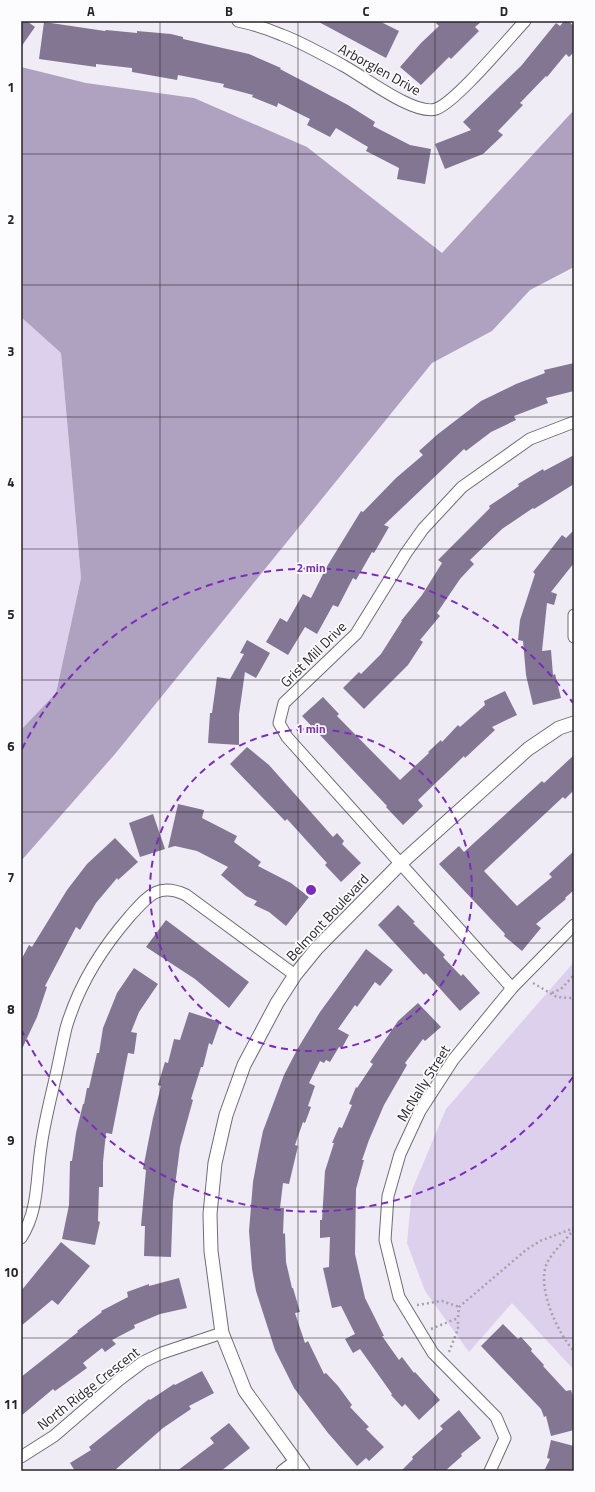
<svg xmlns="http://www.w3.org/2000/svg" width="595" height="1492" viewBox="0 0 595 1492" font-family="'Titillium Web',sans-serif">
<style>
.green{fill:#ddd0ec}
.forest{fill:#afa1c0}
.building{fill:#837693}
.lines{fill:none;stroke-linecap:round;stroke-linejoin:round}
.minor-casing{stroke:#706c74;stroke-width:13}
.tertiary-casing{stroke:#706c74;stroke-width:15}
.path{stroke:#a5a2a8;stroke-width:2.5;stroke-dasharray:2 3;stroke-linecap:butt}
.minor{stroke:#fff;stroke-width:11}
.tertiary{stroke:#fff;stroke-width:13}
.grid{fill:none;stroke:#272528;stroke-width:1;stroke-opacity:0.55}
.ring{fill:none;stroke:#7b2cbf;stroke-width:2;stroke-dasharray:7 5}
.labels{text-anchor:middle;dominant-baseline:central;stroke-width:3.5;stroke-linejoin:round;paint-order:stroke}
.street-label{font-size:14px;fill:#272528;stroke:#fcfbfe}
.centre{fill:#7b2cbf;stroke:#fcfbfe;stroke-width:2}
.ring-label{font-size:12px;text-anchor:middle;font-weight:bold;fill:#7b2cbf;stroke:#fcfbfe;stroke-width:3.5;stroke-linejoin:round;paint-order:stroke}
.neatline{fill:none;stroke:#272528;stroke-width:1.5}
.grid-label{font-size:13px;text-anchor:middle;font-weight:bold;fill:#272528}
</style>
<rect width="100%" height="100%" fill="#f0ecf5"/>
<!-- green -->
<g class="green">
<path d="M21,317L61,353L81,578L56,693L21,731Z"/>
<path d="M574,962V1370L512,1303L469,1352L425,1291L407,1243L412,1190L446,1109Z"/>
</g>
<!-- forest -->
<path class="forest" d="M21,67L86,83L194,98L307,147L442,253L574,110V267L530,290L492,331L432,363L115,754L21,861V730L56,693L81,578L61,353L21,317Z"/>
<!-- building -->
<g class="building">
<path d="M21,21H27L35,27L21,47Z"/>
<path d="M317,21H379L399,31L386,58Z"/>
<path d="M434,21H482L475,27L479,31L451,59L449,57L421,85L400,67L421,43L439,26Z"/>
<path d="M564,21H568L574,26V52L569,57L566,54L547,77L546,76L520,103L523,105L498,131L503,135L483,154L445,169L435,144L471,130L463,122L521,66L556,23L560,26Z"/>
<path d="M44,22L105,31L106,30L137,33V31L171,34L183,37V39L249,54L281,68L280,69L348,105L375,122L373,126L410,145L431,149L425,184L397,179L399,168L366,151L368,147L336,128L330,137L307,125L310,119L278,103L277,107L252,97L253,95L223,87L224,84L178,75L177,80L132,72V68L96,64V67L39,59Z"/>
<path d="M574,363V391L546,398L548,403L514,416L516,420L491,432L466,451L464,449L384,525L389,527L374,553L372,552L356,580L353,578L338,607L333,605L317,634L305,627L288,655L266,642L280,618L287,622L303,594L311,598L326,568L361,511L363,512L396,478L423,455L419,451L438,434L481,401L516,384L545,373L544,370Z"/>
<path d="M574,455V484L534,509L533,508L502,529L470,560L474,564L460,579L437,613L440,616L420,640L423,642L408,665L364,709L343,688L359,672L361,674L381,654L402,621H401L422,595L442,563L438,560L490,508L489,506L519,486L518,484L543,469L544,471Z"/>
<path d="M574,530V563L551,592L557,594L554,605L547,603L542,651L551,650L553,675L555,674L561,698L533,705L526,675L523,641L518,640L520,620L535,574L533,572L562,535L566,538Z"/>
<path d="M247,640L270,653L256,678L245,672L239,714V745L208,743L210,713H212L217,677L230,679L244,654L240,653Z"/>
<path d="M505,691L517,715L492,727L495,730L465,758L464,756L418,800L423,806L403,825L386,807L387,806L302,716L323,697L339,714L337,716L400,780L429,753L428,752L441,740L442,742L458,725L460,727L485,705L484,701Z"/>
<path d="M247,747L269,765L333,837L337,833L344,841L342,844L361,863L341,882L325,865L327,863L287,819L285,821L230,764Z"/>
<path d="M574,755V790L565,799L563,797L484,871L517,906L552,877L549,874L574,851V890L565,898L566,899L536,924L541,928L522,951L504,936L505,934L439,864L459,846L464,852L542,781L544,783Z"/>
<path d="M178,804L204,810L202,818L237,836L234,842L261,862L258,866L291,883L309,897L286,926L269,912L254,905L257,901L246,896L221,875L228,867L197,851L175,846L168,848Z"/>
<path d="M153,814L165,849L140,857L129,823Z"/>
<path d="M115,838L138,862L118,880L117,878L96,903L80,930L76,927L45,986L47,987L37,1017L21,1051V960L29,945L32,947L67,890L87,864Z"/>
<path d="M398,905L415,922L413,923L445,955L443,957L461,976L463,974L480,993L460,1011L426,973L424,975L378,925Z"/>
<path d="M166,920L249,982L229,1008L195,979L146,947Z"/>
<path d="M366,949L393,970L380,986L375,982L357,1007L355,1005L338,1029L349,1035L342,1048L339,1047L330,1062L326,1060L324,1063L320,1061L309,1083L315,1086L308,1106L311,1107L305,1123L303,1122L295,1145L298,1146L289,1184L283,1183L280,1208H284L283,1234L285,1233L286,1262L292,1288H293L300,1312L295,1313L305,1343L308,1341L324,1374L326,1373L338,1386L352,1405L350,1407L369,1427L366,1429L384,1447L369,1461L366,1458L357,1466L328,1433L294,1388L275,1350L256,1291L252,1269L249,1231L253,1182L258,1155L263,1131L284,1075L298,1048L320,1012Z"/>
<path d="M134,968L158,984L139,1012L131,1032L137,1033L134,1054L128,1053L112,1134L106,1133L103,1162V1187H99L98,1221L100,1222L95,1245L62,1239L69,1205L70,1161H72L76,1133L83,1104H84L87,1088H89L97,1053H99L103,1028L117,993Z"/>
<path d="M418,1003L441,1027L425,1041L423,1039L405,1063L407,1065L384,1105L369,1140L362,1160H364L356,1189L355,1254L365,1298L384,1336H382L399,1360L402,1357L414,1373L415,1372L440,1400L419,1420L405,1404L402,1407L391,1395L392,1394L360,1349L353,1353L345,1339L355,1334L341,1306L332,1308L323,1268L329,1267L330,1237L320,1238V1220H322L325,1171L334,1143H332L339,1127L342,1128L352,1105L349,1104L356,1087L357,1088L373,1064L370,1062L398,1021Z"/>
<path d="M189,1012L220,1022L212,1045L209,1043L203,1067H201L191,1099L193,1100L180,1147L173,1201L171,1257L144,1256L145,1226H141L146,1170L143,1169L153,1118L161,1086L158,1085L165,1062L168,1063L174,1039L180,1040Z"/>
<path d="M61,1242L90,1266L58,1305L52,1300L21,1326V1291Z"/>
<path d="M179,1278L187,1308L160,1314L134,1325L135,1328L112,1340L116,1344L105,1352L102,1348L83,1363L87,1368L55,1391L53,1389L21,1416V1377L78,1332L77,1331L102,1312L101,1311L128,1297L127,1292L149,1284V1286Z"/>
<path d="M503,1324L518,1339L521,1337L532,1349L531,1351L544,1365L543,1366L566,1391L571,1390L574,1400V1430L551,1436L546,1416L544,1417L541,1409L481,1346Z"/>
<path d="M202,1371L214,1393L189,1406L191,1409L163,1428L114,1471H75L70,1463L91,1450L89,1447L149,1399L150,1400L174,1384L175,1385Z"/>
<path d="M459,1410L481,1438L461,1454L462,1456L445,1471H401L413,1459L412,1457L443,1429L440,1426Z"/>
<path d="M229,1423L250,1448L221,1471H177L214,1443L210,1438Z"/>
<path d="M551,1440L574,1446V1471H544L550,1459L547,1458Z"/>
</g>
<g class="lines">
<defs>
<g id="minor">
<path d="M238,21C252,24 268,29 282,35C303,43 324,55 344,66C364,77 415,116 436,109C456,102 508,39 525,21"/>
<path d="M574,615V637"/>
<path d="M512,988L287,737L279,723L284,703L356,634L406,553L423,529L462,487L530,439L574,422"/>
<path d="M21,1238C39,1210 36,1179 41,1147C44,1124 50,1101 55,1079C59,1062 62,1045 66,1028C78,987 102,948 130,916C148,896 158,882 186,895L295,975"/>
<path d="M21,1457L54,1436L119,1380L143,1362L162,1353L222,1333"/>
<path d="M282,1471L295,1461"/>
<path d="M490,1471L505,1438L496,1417L433,1353L399,1297L385,1240L388,1196L400,1154L420,1111L453,1060L512,988L574,925"/>
</g>
<path id="tertiary" d="M303,1471L245,1391L222,1333L211,1251L210,1214L215,1163L226,1115L244,1065L277,1003L295,975L317,948L400,864L528,749L559,728L574,723"/>
</defs>
<!-- minor casing -->
<use href="#minor" class="minor-casing"/>
<!-- tertiary casing -->
<use href="#tertiary" class="tertiary-casing"/>
<!-- path -->
<g class="path">
<path d="M533,983L557,997L571,998L574,996"/>
<path d="M552,993L561,989L574,975"/>
<path d="M574,1229C566,1240 553,1251 547,1263C536,1287 558,1334 574,1351"/>
<path d="M417,1305L442,1301L459,1307"/>
<path d="M431,1329L458,1318L459,1307L526,1250L540,1241L574,1228"/>
<path d="M449,1352L458,1329V1319"/>
</g>
<!-- minor -->
<use href="#minor" class="minor"/>
<!-- tertiary -->
<use href="#tertiary" class="tertiary"/>
</g>
<!-- grid -->
<path class="grid" d="M160,21V1471M298,21V1471M435,21V1471M21,154H574M21,285H574M21,417H574M21,549H574M21,680H574M21,812H574M21,943H574M21,1075H574M21,1207H574M21,1338H574"/>
<!-- distance rings -->
<g class="ring">
<circle cx="311" cy="890" r="161"/>
<path d="M573 1077A322 322 0 0 1 22 1031M22 749A322 322 0 0 1 573 703"/>
</g>
<g class="labels">
<!-- street labels -->
<g class="street-label">
<text transform="translate(380 69) rotate(29)">Arborglen Drive</text>
<text transform="translate(313 654) rotate(-45)">Grist Mill Drive</text>
<text transform="translate(327 917) rotate(-47)">Belmont Boulevard</text>
<text transform="translate(423 1083) rotate(-58)">McNally Street</text>
<text transform="translate(88 1388) rotate(-38)">North Ridge Crescent</text>
</g>
</g>
<circle cx="311" cy="890" r="6" class="centre"/>
<g class="ring-label">
<text x="311" y="572">2 min</text>
<text x="311" y="733">1 min</text>
</g>
<!-- border -->
<rect width="595" height="1492" fill="none" stroke="#fcfbfe" stroke-width="44"/>
<rect x="22" y="22" width="551" height="1448" class="neatline"/>
<g class="grid-label">
<text x="91" y="16">A</text>
<text x="229" y="16">B</text>
<text x="366" y="16">C</text>
<text x="504" y="16">D</text>
<text x="11" y="92">1</text>
<text x="11" y="224">2</text>
<text x="11" y="356">3</text>
<text x="11" y="487">4</text>
<text x="11" y="619">5</text>
<text x="11" y="751">6</text>
<text x="11" y="882">7</text>
<text x="11" y="1014">8</text>
<text x="11" y="1145">9</text>
<text x="11" y="1277">10</text>
<text x="11" y="1409">11</text>
</g>
</svg>
